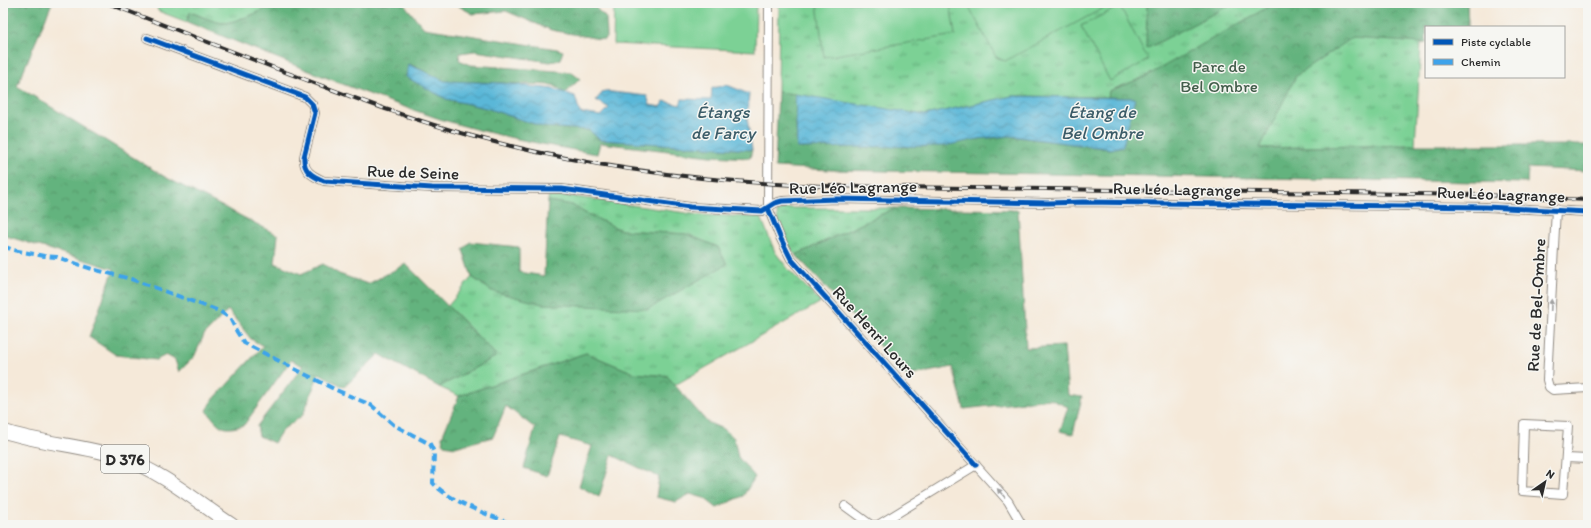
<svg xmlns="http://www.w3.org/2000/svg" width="1591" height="528" viewBox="0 0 1591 528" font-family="Itim,sans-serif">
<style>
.grass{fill:url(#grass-tufts);stroke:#537e60}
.forest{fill:url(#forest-crowns);stroke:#486f54}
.pitch{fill:#7bd195;stroke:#537e60}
.water{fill:url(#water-waves);stroke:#427182}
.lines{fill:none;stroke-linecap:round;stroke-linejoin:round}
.street-casing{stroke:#908a82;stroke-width:10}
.primary-casing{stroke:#908a82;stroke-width:15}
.street{stroke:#fff;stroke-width:8}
.primary{stroke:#fff;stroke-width:13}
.rail-casing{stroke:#2b2b2b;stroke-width:4}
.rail{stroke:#f6f6f2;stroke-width:2.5;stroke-dasharray:8;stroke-linecap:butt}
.quiet{stroke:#3ea3eb;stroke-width:4;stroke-dasharray:8 4;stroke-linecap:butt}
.cycleway-casing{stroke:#f6f6f2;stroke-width:8}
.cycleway{stroke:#0057b8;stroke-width:5}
.oneway{fill:#a0a0a0}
.labels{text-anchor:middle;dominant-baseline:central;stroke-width:3;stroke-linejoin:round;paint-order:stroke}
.shield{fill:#f6f6f2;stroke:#686867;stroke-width:1}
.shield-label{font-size:16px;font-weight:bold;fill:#2b2b2b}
.park-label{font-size:17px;fill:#435d4b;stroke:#f6f6f2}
.street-label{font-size:17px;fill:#2b2b2b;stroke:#f6f6f2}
.water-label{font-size:18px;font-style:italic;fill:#3b5c68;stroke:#f6f6f2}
</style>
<defs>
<pattern id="grass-tufts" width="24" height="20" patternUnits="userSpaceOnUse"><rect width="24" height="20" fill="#7bd195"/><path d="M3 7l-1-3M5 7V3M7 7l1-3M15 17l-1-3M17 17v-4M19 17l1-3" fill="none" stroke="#65aa7a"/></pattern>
<pattern id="forest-crowns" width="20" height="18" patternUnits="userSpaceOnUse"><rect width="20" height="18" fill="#64b37e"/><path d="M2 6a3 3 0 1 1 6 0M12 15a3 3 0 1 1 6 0" fill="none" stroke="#539267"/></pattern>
<pattern id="water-waves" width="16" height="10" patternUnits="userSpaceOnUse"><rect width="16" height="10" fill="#5ab7d8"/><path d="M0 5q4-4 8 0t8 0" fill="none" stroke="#4b95af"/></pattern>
</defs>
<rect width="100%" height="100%" fill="#f6f6f2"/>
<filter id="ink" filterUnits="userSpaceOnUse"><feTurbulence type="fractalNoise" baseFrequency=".025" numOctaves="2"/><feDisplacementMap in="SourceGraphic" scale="8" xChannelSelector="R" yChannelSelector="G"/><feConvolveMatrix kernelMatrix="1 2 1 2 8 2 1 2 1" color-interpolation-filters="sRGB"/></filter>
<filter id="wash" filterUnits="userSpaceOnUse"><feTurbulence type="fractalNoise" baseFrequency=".012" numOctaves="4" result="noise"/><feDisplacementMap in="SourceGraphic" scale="16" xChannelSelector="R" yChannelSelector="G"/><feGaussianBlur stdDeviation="0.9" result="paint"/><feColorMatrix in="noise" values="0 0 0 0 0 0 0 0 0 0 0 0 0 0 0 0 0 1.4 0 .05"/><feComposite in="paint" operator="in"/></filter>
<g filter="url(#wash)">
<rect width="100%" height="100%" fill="#f5e9d9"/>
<!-- grass -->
<g class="grass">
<path d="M156,3H275C267,10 234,23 223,23C216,23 198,15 191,12L187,22L158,11Z"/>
<path d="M779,3H1467L1468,27H1426V43L1421,44L1415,145L1152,150L1145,77L1109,91L1108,97L1012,96L925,115L778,92Z"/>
<path d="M549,193L700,215L761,217L775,252L789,270L821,302L675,385L667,376L634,373L586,353L459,396L439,387L497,356L448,306L472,277L492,291L718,247L686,234L621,230L585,213L572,205L548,201Z"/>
<path d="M785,208H895L796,255C784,247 777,225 777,212Z"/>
</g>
<!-- forest -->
<g class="forest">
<path d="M3,3H52L17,86L165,177L278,235L275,263L301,274L323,264L339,274L368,284L406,264L497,356L439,387L379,354L344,387L319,373L303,415L282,430L274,443L259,436L257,426L303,366L291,360L244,425C222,432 220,427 207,411L211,402L263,346L251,339L228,310L204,335L194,357L179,372L175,360L166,355L156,360L116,355L89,337L114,269L3,235V194L4,189H3Z"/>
<path d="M275,3H403L424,28L557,49L563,51L560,60L550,62L475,51L460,53L459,60L471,65L571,72L580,79L565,93L553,85L445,81L409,64L446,99L486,108L543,127L589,130L600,140L752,150L750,158L711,156L600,143L597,154C545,145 491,135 440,119C354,91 271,55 187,22L190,12C198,15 216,23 223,23C234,23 267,10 275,3Z"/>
<path d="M453,3H591L606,18L607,35L605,40L551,30L506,11L473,14Z"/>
<path d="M1147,3H1234L1146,49Z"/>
<path d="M1275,3H1467L1468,27H1426V43H1421L1352,38L1296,76L1260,148L1415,145H1588V171L1528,168L1527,183L831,170L775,167L778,92L795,94L797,148L978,139L1010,136L1111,149L1123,146L1135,98L1108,97L1109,91L1145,77Z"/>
<path d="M548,201L572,205L585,213L621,230L686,234L718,247L727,264L648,309L542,304L492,291L472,277L463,250L470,242L519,247V272L544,276Z"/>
<path d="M895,208L1018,210L1026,348L1064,346L1068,395L1082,397L1073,434L1060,431L1068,407L1050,399L964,409L953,367L907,376L796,255Z"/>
<path d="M586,353L634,373L667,376L707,422L725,430L734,438L738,457L755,477L743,496L717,508L704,498L690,494L676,502L656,497L659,477L612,455L599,497L579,486L592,446L560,437L547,476L524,468L535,428L506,406L493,437L455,447L444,445L442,437L459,396Z"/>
</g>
<!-- pitch -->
<g class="pitch">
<path d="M614,3H756L755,51L613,44Z"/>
<path d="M817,3H950L955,35L824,57Z"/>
<path d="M967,3H1113L1005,61L996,57Z"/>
<path d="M1120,6L1148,60L1110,81L1081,26Z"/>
</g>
<!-- water -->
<g class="water">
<path d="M408,64L445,81L503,83L553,89L575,96L580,113L601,116L609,108L596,100L604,91L647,96L650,105L661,107L664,101L680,105L682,99L711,100L712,88L727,85L749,94L747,118L752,150L600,140L589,130L543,127L486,108L446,99L406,77Z"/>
<path d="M795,94L925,115L1012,96L1135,98L1123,146L1111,149L1010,136L978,139L944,146L797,148Z"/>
</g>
</g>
<g filter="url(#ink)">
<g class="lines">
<defs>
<g id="street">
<path d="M769,3L768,208L780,237L791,259L1008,501L1022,525"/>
<path d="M147,38L305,97L312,104L315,113L304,157C303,171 312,176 324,181L432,188L562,189L690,207L762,211L775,203L782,201L837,199L1048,203L1083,202L1486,207L1588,212"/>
<path d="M1556,209L1547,380L1549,387L1553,390L1588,388"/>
<path d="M1524,424L1568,426L1563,494L1522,491Z"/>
<path d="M1566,458L1588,459"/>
<path d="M845,506L871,525H877"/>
<path d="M878,525L976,465"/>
</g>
<path id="primary" d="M3,431C42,444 84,445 122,458C163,472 197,502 232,525"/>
</defs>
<!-- street casing -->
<use href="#street" class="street-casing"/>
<!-- primary casing -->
<use href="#primary" class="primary-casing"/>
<!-- street -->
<use href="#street" class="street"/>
<!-- primary -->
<use href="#primary" class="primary"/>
<defs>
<path id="rail" d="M107,3C166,26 226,49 285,72C347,95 408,119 472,136C588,168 703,182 823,186L1483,195L1588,200"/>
</defs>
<!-- rail casing -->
<use href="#rail" class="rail-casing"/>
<!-- rail -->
<use href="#rail" class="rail"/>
<!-- quiet -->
<path class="quiet" d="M3,246L13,250L44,256L57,257L92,269L131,279L219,311L230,318L237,332L244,343L336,390L371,405L394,425L430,444L434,452L433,483C450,502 490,515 514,525"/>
<defs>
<g id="cycleway">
<path d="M147,38L305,97L312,104L315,113L304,157C303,171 312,176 324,181L432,188L562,189L690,207L762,211L775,203L782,201L837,199L1048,203L1083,202L1486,207L1588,212"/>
<path d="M768,208L780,237L791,259L976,465"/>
</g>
</defs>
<!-- cycleway casing -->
<use href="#cycleway" class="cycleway-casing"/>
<!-- cycleway -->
<use href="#cycleway" class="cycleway"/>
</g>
<!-- one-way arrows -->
<defs><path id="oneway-solid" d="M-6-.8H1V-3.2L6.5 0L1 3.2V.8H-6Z"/></defs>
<g class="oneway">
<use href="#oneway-solid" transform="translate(1551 305) rotate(-87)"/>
<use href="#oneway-solid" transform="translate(1001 493) rotate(-131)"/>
</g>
</g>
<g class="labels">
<!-- shield labels -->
<rect class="shield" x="101" y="445" width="48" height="28" rx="3"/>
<g class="shield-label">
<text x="125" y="459">D 376</text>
</g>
<!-- park labels -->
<g class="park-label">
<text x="1219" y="66">Parc de<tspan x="1219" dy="20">Bel Ombre</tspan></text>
</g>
<!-- street labels -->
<g class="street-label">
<text transform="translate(413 172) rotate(2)">Rue de Seine</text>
<text transform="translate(853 187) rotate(-1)">Rue Léo Lagrange</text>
<text transform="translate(1177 189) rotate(1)">Rue Léo Lagrange</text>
<text transform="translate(1501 194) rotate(2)">Rue Léo Lagrange</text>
<text transform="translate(1536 305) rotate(-87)">Rue de Bel-Ombre</text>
<text transform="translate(875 332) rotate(48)">Rue Henri Lours</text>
</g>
<!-- water labels -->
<g class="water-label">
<text x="723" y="112">Étangs<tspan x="723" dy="21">de Farcy</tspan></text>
<text x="1102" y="112">Étang de<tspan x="1102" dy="21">Bel Ombre</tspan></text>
</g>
</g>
<!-- margin -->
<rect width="1591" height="528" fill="none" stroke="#f6f6f2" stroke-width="16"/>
<!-- legend -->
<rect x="1425" y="26" width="140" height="52" fill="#f6f6f2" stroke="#a5a5a2"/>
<rect x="1433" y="39" width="20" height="6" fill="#0057b8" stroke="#a5a5a2"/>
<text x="1461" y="46" font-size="12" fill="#2b2b2b">Piste cyclable</text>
<rect x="1433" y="59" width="20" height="6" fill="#3ea3eb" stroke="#a5a5a2"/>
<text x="1461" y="66" font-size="12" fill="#2b2b2b">Chemin</text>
<!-- north arrow -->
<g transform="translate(1545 482) rotate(34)" stroke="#f6f6f2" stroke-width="3" paint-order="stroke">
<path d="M0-3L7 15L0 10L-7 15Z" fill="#2b2b2b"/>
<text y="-6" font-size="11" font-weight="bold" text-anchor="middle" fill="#2b2b2b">N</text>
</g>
</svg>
